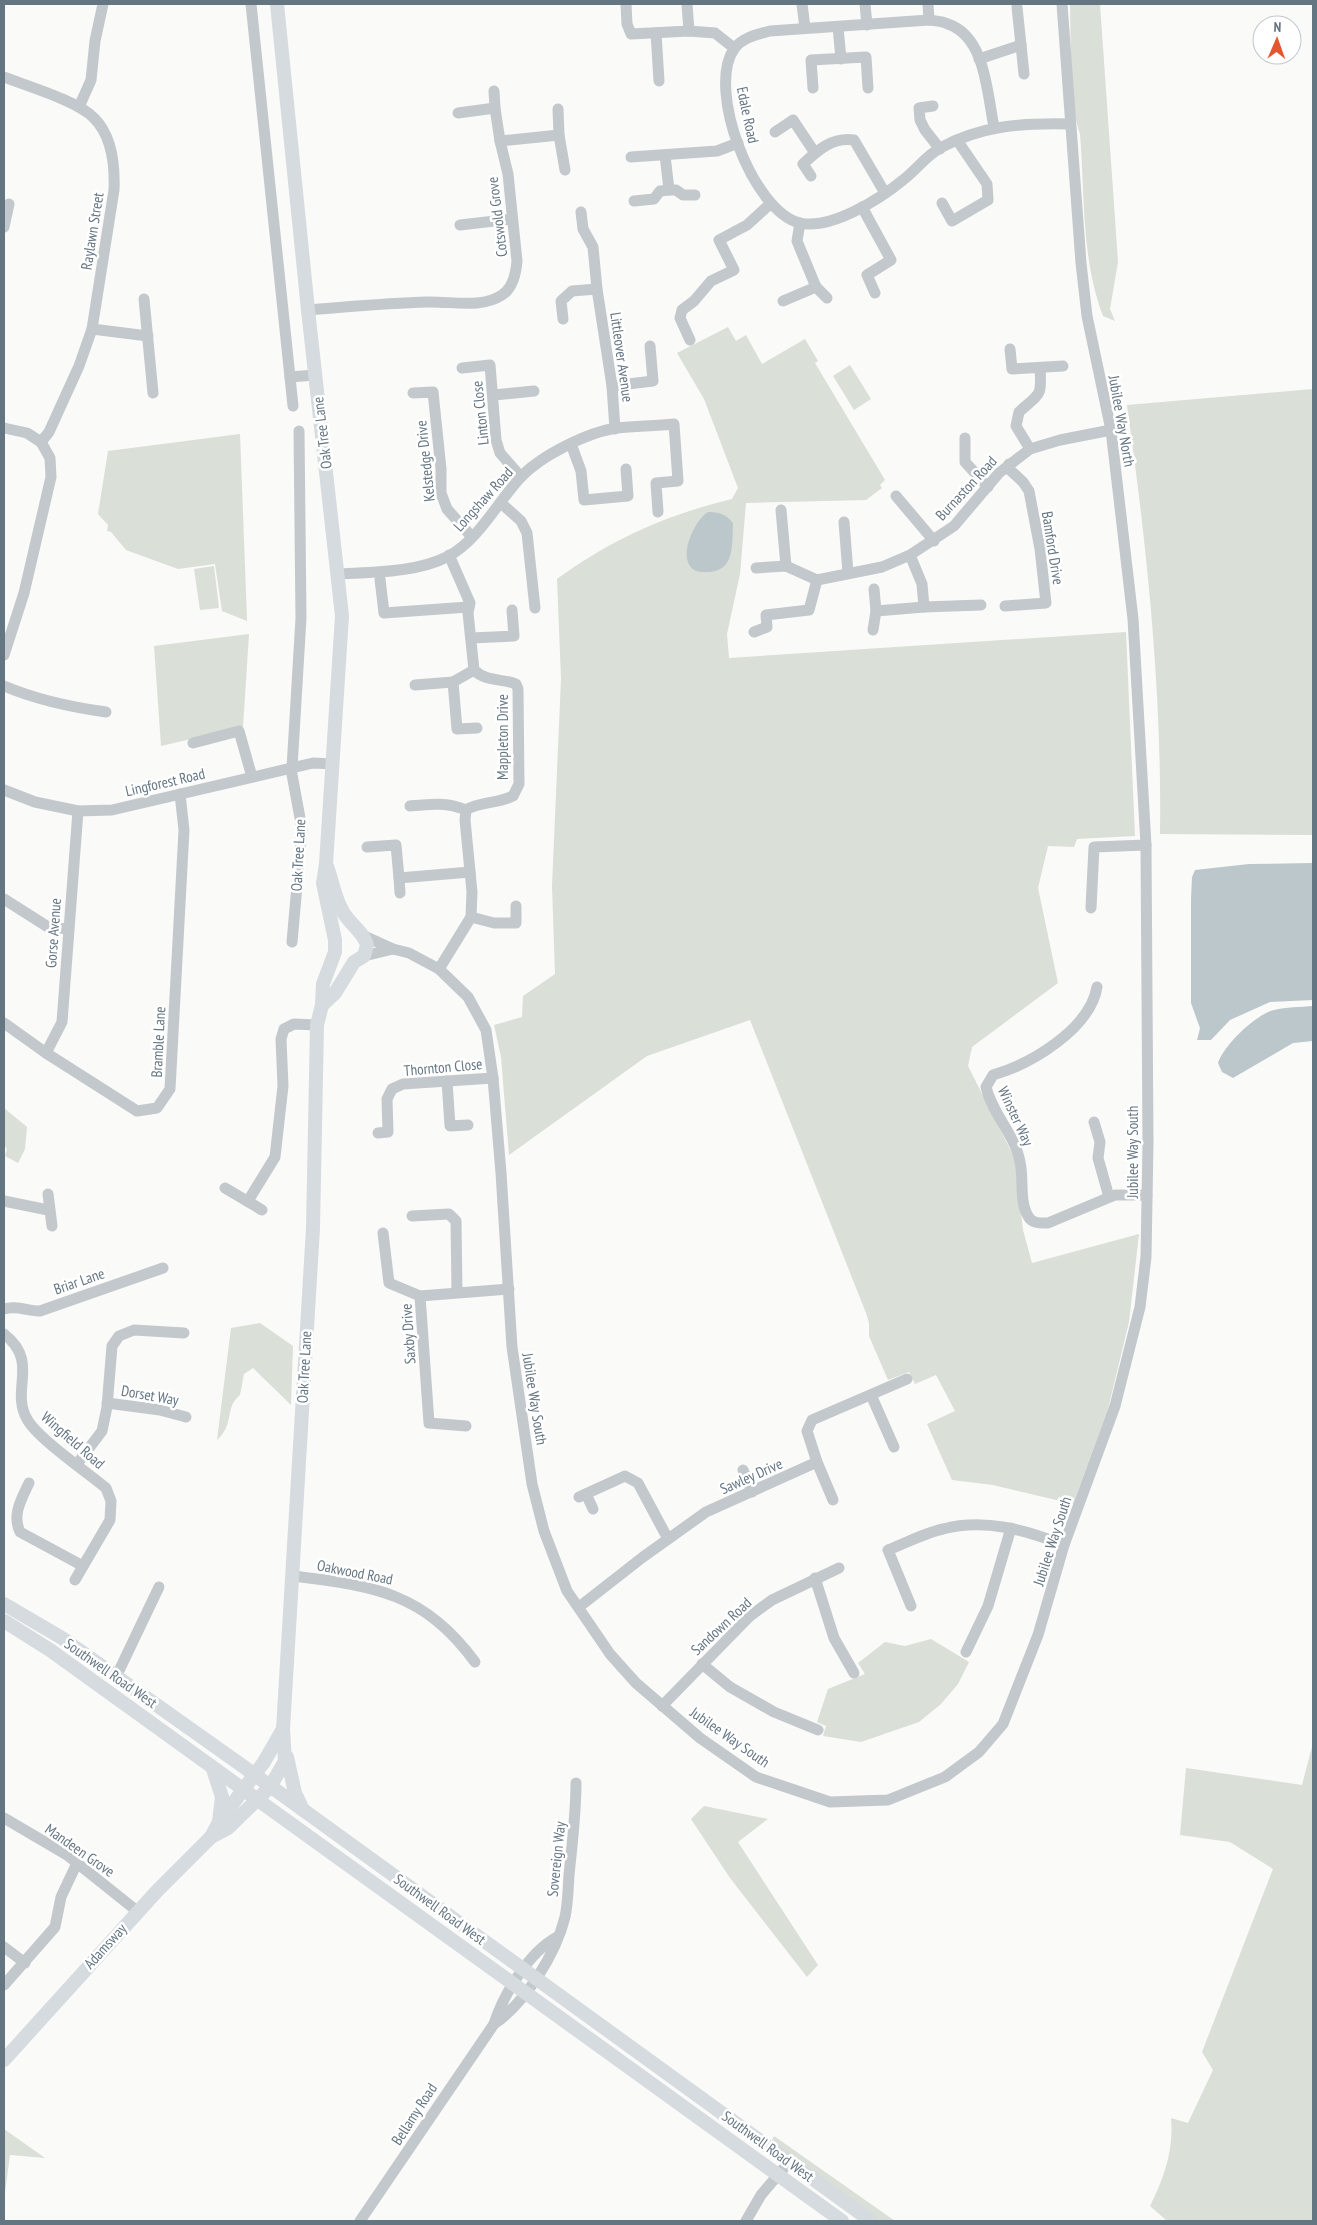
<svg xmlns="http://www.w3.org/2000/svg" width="1317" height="2225" viewBox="0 0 1317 2225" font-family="'PT Sans Narrow',sans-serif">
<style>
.green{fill:#dadfd7}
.water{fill:#bbc7cb}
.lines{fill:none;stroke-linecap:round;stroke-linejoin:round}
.minor{stroke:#c3c8cc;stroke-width:11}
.major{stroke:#d6dbdf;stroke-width:14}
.labels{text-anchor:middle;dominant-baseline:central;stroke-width:5;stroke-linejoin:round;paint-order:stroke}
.street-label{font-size:15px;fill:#657683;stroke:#fff}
</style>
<rect width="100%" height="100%" fill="#fafaf8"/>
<!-- green -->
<g class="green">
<path d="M1070,4H1100L1118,262L1110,309L1115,321L1103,316C1081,258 1085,195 1080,134C1069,104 1071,38 1070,4Z"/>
<path d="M728,327L736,341L746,335L762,364L805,339L818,361L815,363L885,480L880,485L882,488L866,500L746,503L740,574L727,634L729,658L1126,632L1135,836L1077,839L1074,847L1048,846L1038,888L1058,983L972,1047L968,1066L1015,1159L1023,1230L1032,1263L1139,1234L1129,1322L1108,1409L1073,1504L993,1485L952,1480L927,1424L955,1411L936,1375L915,1384L909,1372L888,1380L869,1336V1323L866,1313L750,1020L647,1056L509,1155L501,1057L494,1025L522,1017L523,996L555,974L552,886L561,679L557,579C612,539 666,515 732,499L738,488L704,399L677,353Z"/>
<path d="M850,365L871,399L854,410L833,376Z"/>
<path d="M1313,389V835L1160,834C1162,691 1147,547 1127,405Z"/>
<path d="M240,434L247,619V621L222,611L215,564L178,569L126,550L111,532L107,531L108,525L98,514L108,451Z"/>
<path d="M214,566L219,608L200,610L194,569Z"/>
<path d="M249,634L243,727L161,746L154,646Z"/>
<path d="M4,1108L27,1127L25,1149L18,1163L5,1156L7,1149L4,1145Z"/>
<path d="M260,1323L293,1346L291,1405L253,1368L244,1374L240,1395C224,1408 235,1424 217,1440L231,1328Z"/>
<path d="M931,1639L969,1662L958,1684L941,1704L919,1722L861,1742L823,1736L826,1726L817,1722L828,1689L865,1674L858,1663L885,1642L905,1646Z"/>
<path d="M1313,1743V2221H1167L1150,2206C1164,2178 1174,2150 1171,2118L1188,2123L1213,2070L1202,2052L1273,1869L1230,1842L1180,1835L1186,1768L1302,1785Z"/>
<path d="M704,1806L768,1819L738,1842L818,1965L807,1977L730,1878L691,1819Z"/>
<path d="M4,2129L45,2158L10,2155L4,2200Z"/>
<path d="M774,2136L895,2221H880L771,2142Z"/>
</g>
<!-- water -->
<g class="water">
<path d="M708,512C718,512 726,514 733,523C732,545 735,572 707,572C700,572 694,572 690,566C680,552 695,520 708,512Z"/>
<path d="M1313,863V1000L1270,1002L1230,1020L1211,1040H1197L1200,1028L1191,1003V899L1192,877L1195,870L1249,864Z"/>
<path d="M1313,1006V1041L1293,1043L1233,1078L1222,1072L1218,1063C1224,1045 1255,1015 1274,1010C1286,1007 1301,1007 1313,1006Z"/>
</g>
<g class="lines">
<!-- minor -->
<g class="minor">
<path d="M251,4L293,406"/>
<path d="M626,4L627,24L631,34L689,31L715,33L734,48"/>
<path d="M687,4L689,31"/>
<path d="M802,4L805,28"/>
<path d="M865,4L867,25"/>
<path d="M928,4L929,20"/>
<path d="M838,27L841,59"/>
<path d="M656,33L659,81"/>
<path d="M1021,45L1024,74"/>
<path d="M979,59L1021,45L1017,7"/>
<path d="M4,77C27,86 78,101 94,118C112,136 115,166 114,190L92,329L79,366L49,432L41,442"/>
<path d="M813,88L811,60L866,57L868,88"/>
<path d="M494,91L495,108"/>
<path d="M933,106L919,108L920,120L925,130L940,149"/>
<path d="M79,107L91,80L95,41L103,4"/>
<path d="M458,113L495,108L500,141"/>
<path d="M994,127C987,94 986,37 948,24C942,21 935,21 929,20L770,31C758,34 741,38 734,49C706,89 753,212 800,223C831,230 880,199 903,180C916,170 926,156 940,148C983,125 1022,123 1069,124"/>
<path d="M775,132L793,120L815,153"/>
<path d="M559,135L565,170"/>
<path d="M631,157L717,151L738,143"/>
<path d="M811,176L803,164C818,150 832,137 854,140L885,193"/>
<path d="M669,190H676L683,195H695"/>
<path d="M634,201L654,199L660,191L669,190L665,155"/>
<path d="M942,203L952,221L988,200L987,184L957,140"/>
<path d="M862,207L891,260L867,275L875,293"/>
<path d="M581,212L583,229L593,247L597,289L612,386L615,429"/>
<path d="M460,225L512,219"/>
<path d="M4,227L9,204"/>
<path d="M816,287L827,298"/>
<path d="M144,299L153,393"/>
<path d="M783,301L816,287L797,241L800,223"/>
<path d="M308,310C347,307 387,303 427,302C451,301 481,309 502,295C513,288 516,273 517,261L508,174L500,141L559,135L558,109"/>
<path d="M563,319L561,301L572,291L597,289"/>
<path d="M92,329L148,336"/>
<path d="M690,340L680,318L682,310L694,301L711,281L734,270L719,240L747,225L770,204"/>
<path d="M1010,349L1012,369L1063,366"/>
<path d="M462,368L490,365L496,440L500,453L521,477"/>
<path d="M290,377L315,375"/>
<path d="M612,386L653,381L650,346"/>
<path d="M413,393L433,392L441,469V493L447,509L472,537"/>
<path d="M494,395L534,391"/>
<path d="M4,428L27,433L41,442"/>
<path d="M965,438V462L988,487"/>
<path d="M571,444L581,471L584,500L628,496L626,469"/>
<path d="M1030,449L1016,426L1019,412C1040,393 1042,397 1040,368"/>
<path d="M896,496L934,541"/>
<path d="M501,503L521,521L527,533L535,608"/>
<path d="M781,510L786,566"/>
<path d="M844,522L848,573"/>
<path d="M756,568L786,566L817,580"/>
<path d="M337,574C373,572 416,573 449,556C479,539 497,503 520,478C540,456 588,432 617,428C636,426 655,426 674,424L678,481L656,483L658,512"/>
<path d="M380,579L384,613L468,607"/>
<path d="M817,580L882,567L910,555L954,526L999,473L1030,449L1060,440L1111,430"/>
<path d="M1005,606L1046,603L1040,549L1029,491L1023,482L1010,470L1009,464"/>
<path d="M924,607L981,605"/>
<path d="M876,611L924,607L922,584L910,555"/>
<path d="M873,630L876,611L874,589"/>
<path d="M754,632L767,627L766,615L809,610L817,580"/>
<path d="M471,638L514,636L512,610"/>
<path d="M4,655L24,593L51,477L50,458L41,442"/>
<path d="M453,682L457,729L477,728"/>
<path d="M415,685L453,682L474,670"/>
<path d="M4,686C37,700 70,707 106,712"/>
<path d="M193,743L239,731L252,777"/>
<path d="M292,768L301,618L299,431"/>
<path d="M291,769L302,829L292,942"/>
<path d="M4,790L35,802L78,811L112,810L313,763L333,764"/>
<path d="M410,806C430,804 447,802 466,810"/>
<path d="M367,847L396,845L399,878L470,872"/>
<path d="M399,878L400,893"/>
<path d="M4,899L48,927L68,929"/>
<path d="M1091,908L1094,847L1146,845"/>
<path d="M471,917L494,923H516V906"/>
<path d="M362,935L393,949L409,953L439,969L468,997L486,1030L493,1078L501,1173L512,1347L532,1484L544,1531L567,1591L610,1654L636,1683L700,1738L756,1777L830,1802L888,1800L945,1777L979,1752L1003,1724L1038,1635L1064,1545L1115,1406L1140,1307L1146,1257L1148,1143L1146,845L1133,619L1111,430L1087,316L1081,263L1062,4"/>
<path d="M364,956L393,949"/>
<path d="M439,969L471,917L472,892L465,820L466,810C481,801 498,804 513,796L519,784L518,689L516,684C501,678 486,682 474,670L468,613L470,603L449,555"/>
<path d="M1097,987C1090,1029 1031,1064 993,1075L986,1087C992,1114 1015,1134 1020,1162C1024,1179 1019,1201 1028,1216C1032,1224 1041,1223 1048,1223L1115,1195H1147"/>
<path d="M4,1023L46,1053L137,1111L157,1108L170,1089L184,830L180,794"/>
<path d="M46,1053L62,1022L78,811"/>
<path d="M447,1081L450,1126L468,1125"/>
<path d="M1094,1122L1100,1142L1098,1158L1109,1197"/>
<path d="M378,1133L388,1132L387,1099L392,1089L403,1084L493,1078"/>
<path d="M225,1188L262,1210"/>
<path d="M48,1194L52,1226"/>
<path d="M4,1201L48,1210"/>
<path d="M248,1201L275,1157L283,1086L281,1039L284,1029L294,1024L317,1025"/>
<path d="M412,1216L449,1214L456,1221L457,1291"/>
<path d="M383,1233L389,1283L420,1296"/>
<path d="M4,1309C15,1305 28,1311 40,1311L163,1268"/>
<path d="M4,1334C40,1362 10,1389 27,1419C36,1437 88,1473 106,1488L111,1501L110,1520L75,1580"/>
<path d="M871,1395L894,1447"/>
<path d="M107,1403L160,1410L186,1417"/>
<path d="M466,1426L429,1423L420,1296L509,1289"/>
<path d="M817,1462L833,1500"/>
<path d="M77,1464L102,1431L107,1407L112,1346L119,1336L134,1330L184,1333"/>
<path d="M743,1470L752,1492"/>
<path d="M29,1483C21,1500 12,1515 20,1532L83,1566"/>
<path d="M586,1494L593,1509"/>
<path d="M579,1497L625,1476L638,1483L668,1539"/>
<path d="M294,1576C373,1586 424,1592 475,1662"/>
<path d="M815,1578L834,1638L854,1673"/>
<path d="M911,1606L888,1550C906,1543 924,1533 943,1529C984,1518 1026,1530 1064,1545"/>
<path d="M579,1607L643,1557L706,1512L817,1462L807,1431L812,1420L907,1379"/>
<path d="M966,1652L988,1606L1011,1528"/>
<path d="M702,1664L730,1687L774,1712L818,1730"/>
<path d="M116,1677L159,1587"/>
<path d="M662,1706L750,1616L772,1600L839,1568"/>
<path d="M4,1818L67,1855L137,1911"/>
<path d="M4,1947L25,1963"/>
<path d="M4,1985L55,1927L61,1897L77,1863"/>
<path d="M494,2024C525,2003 556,1954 565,1917C568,1904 568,1889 569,1875C572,1845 576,1814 576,1783"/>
<path d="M360,2221L494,2024C503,1995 529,1952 557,1937"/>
<path d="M746,2221L761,2195L789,2162"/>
</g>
<!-- major -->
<g class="major">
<path d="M322,1005L335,993L354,962L364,956L367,945C364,932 348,923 342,910C334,896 332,878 326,864"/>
<path d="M4,1604L62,1638L237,1762L871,2221"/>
<path d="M4,1621L50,1650L842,2221"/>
<path d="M287,1757L295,1793L303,1810"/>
<path d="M213,1769L222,1797L219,1822"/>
<path d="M211,1837L219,1822L264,1762L283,1729"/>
<path d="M4,2060L157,1891L211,1837L228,1828L270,1787L285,1761L283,1729L313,1228L317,1025L322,1005L323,984L335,952V940L323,883L326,864L342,616L308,310L277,4"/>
</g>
</g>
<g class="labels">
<!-- street labels -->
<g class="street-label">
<text transform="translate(748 115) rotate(78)">Edale Road</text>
<text transform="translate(497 217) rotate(-97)">Cotswold Grove</text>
<text transform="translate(92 231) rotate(-81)">Raylawn Street</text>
<text transform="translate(622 357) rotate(82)">Littleover Avenue</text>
<text transform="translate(480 413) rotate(-96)">Linton Close</text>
<text transform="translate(1122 421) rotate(80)">Jubilee Way North</text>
<text transform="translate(322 433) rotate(-97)">Oak Tree Lane</text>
<text transform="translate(425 461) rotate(-96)">Kelstedge Drive</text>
<text transform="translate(966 488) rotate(-47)">Burnaston Road</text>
<text transform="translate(483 499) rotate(-48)">Longshaw Road</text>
<text transform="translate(1053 548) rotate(81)">Bamford Drive</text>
<text transform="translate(502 737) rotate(-90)">Mappleton Drive</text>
<text transform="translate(165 782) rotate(-13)">Lingforest Road</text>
<text transform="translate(298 855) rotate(-87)">Oak Tree Lane</text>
<text transform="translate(53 933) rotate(-86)">Gorse Avenue</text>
<text transform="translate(158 1042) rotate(-87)">Bramble Lane</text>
<text transform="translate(443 1067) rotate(-5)">Thornton Close</text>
<text transform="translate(1016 1116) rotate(65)">Winster Way</text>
<text transform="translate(1132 1152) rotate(-90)">Jubilee Way South</text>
<text transform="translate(79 1281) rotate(-19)">Briar Lane</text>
<text transform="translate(408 1334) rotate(-94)">Saxby Drive</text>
<text transform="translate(304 1367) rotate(-87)">Oak Tree Lane</text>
<text transform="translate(150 1395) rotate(10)">Dorset Way</text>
<text transform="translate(535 1399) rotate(81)">Jubilee Way South</text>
<text transform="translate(73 1440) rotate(41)">Wingfield Road</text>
<text transform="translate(751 1476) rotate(-24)">Sawley Drive</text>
<text transform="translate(1052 1541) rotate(-72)">Jubilee Way South</text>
<text transform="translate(355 1572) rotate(11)">Oakwood Road</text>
<text transform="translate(721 1626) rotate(-43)">Sandown Road</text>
<text transform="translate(111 1673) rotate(35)">Southwell Road West</text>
<text transform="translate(730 1737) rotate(35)">Jubilee Way South</text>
<text transform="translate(80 1850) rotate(35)">Mandeen Grove</text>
<text transform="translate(556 1859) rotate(-84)">Sovereign Way</text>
<text transform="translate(440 1909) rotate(36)">Southwell Road West</text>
<text transform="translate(105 1946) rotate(-48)">Adamsway</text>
<text transform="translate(414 2114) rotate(-57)">Bellamy Road</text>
<text transform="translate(768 2146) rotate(36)">Southwell Road West</text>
</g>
</g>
<!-- border -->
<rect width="1317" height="2225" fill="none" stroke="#657683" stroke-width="10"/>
<!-- north arrow -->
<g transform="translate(1277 40) rotate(2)"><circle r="24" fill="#ffffff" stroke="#c1c8cd"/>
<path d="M0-4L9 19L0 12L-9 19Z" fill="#e4572e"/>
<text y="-8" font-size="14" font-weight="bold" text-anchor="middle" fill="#657683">N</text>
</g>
</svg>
